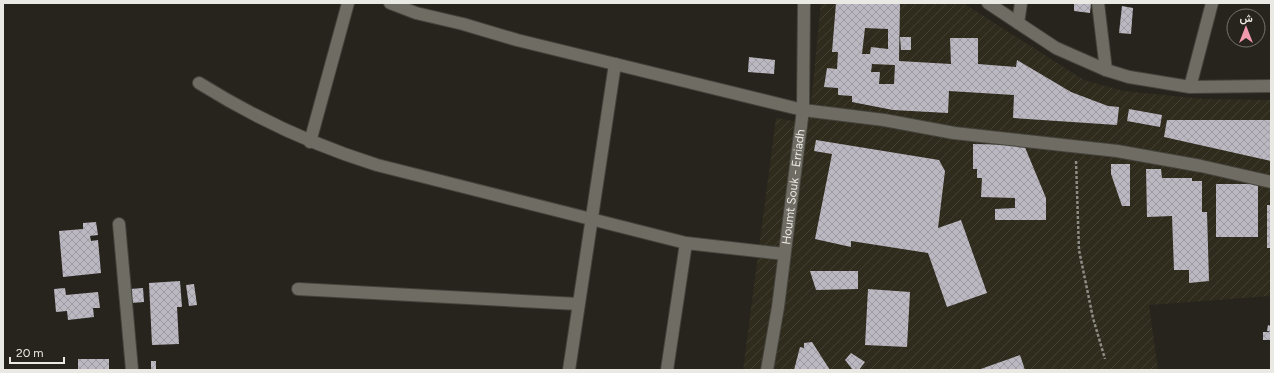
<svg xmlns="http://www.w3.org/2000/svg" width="1274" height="373" viewBox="0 0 1274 373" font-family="Figtree,Vazirmatn,sans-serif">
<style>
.industrial{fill:url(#industrial-furrows)}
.building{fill:url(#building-cross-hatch);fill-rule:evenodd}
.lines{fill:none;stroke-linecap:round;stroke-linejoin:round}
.street-casing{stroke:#44433c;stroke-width:14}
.secondary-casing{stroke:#44433c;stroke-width:14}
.path{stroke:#8f8d87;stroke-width:2.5;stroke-dasharray:3 2;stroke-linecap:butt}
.street{stroke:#6f6c63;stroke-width:12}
.secondary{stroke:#6f6c63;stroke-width:12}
.labels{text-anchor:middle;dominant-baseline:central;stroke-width:4;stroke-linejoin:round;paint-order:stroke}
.street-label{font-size:12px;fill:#eae9e4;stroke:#27241d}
</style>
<defs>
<pattern id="industrial-furrows" width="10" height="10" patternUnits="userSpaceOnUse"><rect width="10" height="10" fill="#2f2b1d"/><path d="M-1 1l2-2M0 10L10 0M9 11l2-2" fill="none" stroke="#434033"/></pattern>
<pattern id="building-cross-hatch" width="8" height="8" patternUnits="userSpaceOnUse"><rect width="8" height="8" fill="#bcb8c2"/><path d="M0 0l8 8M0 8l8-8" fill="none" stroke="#9e9ca2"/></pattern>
</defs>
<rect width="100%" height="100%" fill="#27241d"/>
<!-- industrial -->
<path class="industrial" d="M821,3H963L1084,80L1124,91L1203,99L1271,100V296L1149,305L1158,370H743L776,118L809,124Z"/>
<!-- building -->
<g class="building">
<path d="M836,3H900L899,61L951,64L950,38H978V64L1016,67L1017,60L1071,92L1108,106L1119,107L1117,125L1013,118L1014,95L949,91L948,113L893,110L852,102V96L838,95V88L824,87L827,68L837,69L838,52H832ZM865,28L888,29V49L871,47L870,54H862ZM872,64L895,65L894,84H879L880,72H871Z"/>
<path d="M1074,3H1091L1090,13L1074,11Z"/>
<path d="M1122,6L1133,8L1131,34L1119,33Z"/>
<path d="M900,37H911V50H901Z"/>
<path d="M749,57L775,60L774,74L748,72Z"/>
<path d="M1129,109L1162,115L1160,127L1127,121Z"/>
<path d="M1167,120H1271V161L1164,137Z"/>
<path d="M816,140L939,160L945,171L938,228L961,220L987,293L947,307L928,253L851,241V247L815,239L832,154L814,151Z"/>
<path d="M973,144L1024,145L1046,198V220H995V209L1015,208V198L981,197L982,178H977V169H973Z"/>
<path d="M1111,164H1130V206H1122L1111,174Z"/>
<path d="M1146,169H1161L1162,178H1192V181H1202V212H1207L1209,281L1189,283V270H1174L1172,216L1147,217Z"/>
<rect x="1216" y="184" width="42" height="53"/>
<rect x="1267" y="205" width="4" height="43"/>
<path d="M96,222L98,235L90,236L91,241L98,240L101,273L63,277L59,231L83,229V223Z"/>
<path d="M810,271H858V289L816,290Z"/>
<path d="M180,281L182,307H177L179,344L152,345L149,283Z"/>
<path d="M194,284L197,305L189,306L186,285Z"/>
<path d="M65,288L66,295L98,292L100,308H93L94,317L68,320L67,311L56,312L54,289Z"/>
<path d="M143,288L144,302L131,303L130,289Z"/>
<path d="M868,289L910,292L907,347L865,345Z"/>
<path d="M1268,325L1271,326V332L1267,331Z"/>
<rect x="1263" y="332" width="8" height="8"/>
<path d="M812,342L830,370H794L800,347L804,348V343Z"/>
<path d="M851,353L865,362L859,370H853L845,360Z"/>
<path d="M1020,355L1025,370H978Z"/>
<rect x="78" y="359" width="31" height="11"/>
<rect x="151" y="361" width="5" height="9"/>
</g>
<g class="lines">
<defs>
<g id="street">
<path d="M390,3L416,13L463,24L517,40L803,110L884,120L954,133L1117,151L1201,166L1271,182"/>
<path d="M1098,3L1106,70"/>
<path d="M1018,23L1021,3"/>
<path d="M199,83C255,118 313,145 377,165L686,243"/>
<path d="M1190,87L1212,3"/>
<path d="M310,142L348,3"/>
<path d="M119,224L132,370"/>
<path d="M298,289L578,304"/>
<path d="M569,370L615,64"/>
<path d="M667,370L686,243L784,254"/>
</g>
<g id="secondary">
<path d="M988,3L1056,48L1106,70L1129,77L1190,87L1271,86"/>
<path id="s1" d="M767,370L778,307L803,110L804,3"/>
</g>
</defs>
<!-- street casing -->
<use href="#street" class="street-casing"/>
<!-- secondary casing -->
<use href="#secondary" class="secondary-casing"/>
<!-- path -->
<path class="path" d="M1076,161L1079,250L1093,318L1105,359"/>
<!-- street -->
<use href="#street" class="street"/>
<!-- secondary -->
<use href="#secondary" class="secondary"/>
</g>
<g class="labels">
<!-- street labels -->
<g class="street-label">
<text stroke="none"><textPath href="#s1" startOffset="185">Houmt Souk - Erriadh</textPath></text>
</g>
</g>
<!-- border -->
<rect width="1274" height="373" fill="none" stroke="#eae9e4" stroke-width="8"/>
<!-- north arrow -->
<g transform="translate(1246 28)"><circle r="19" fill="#27241d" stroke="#75736d"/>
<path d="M0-3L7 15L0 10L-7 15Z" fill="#f29aad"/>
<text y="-6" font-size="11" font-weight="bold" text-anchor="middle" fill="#eae9e4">ش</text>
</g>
<!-- scale -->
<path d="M10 357v6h54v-6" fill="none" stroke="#eae9e4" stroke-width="2"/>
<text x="16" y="357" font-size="12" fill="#eae9e4" stroke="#27241d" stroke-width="3" paint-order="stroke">20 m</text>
</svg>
